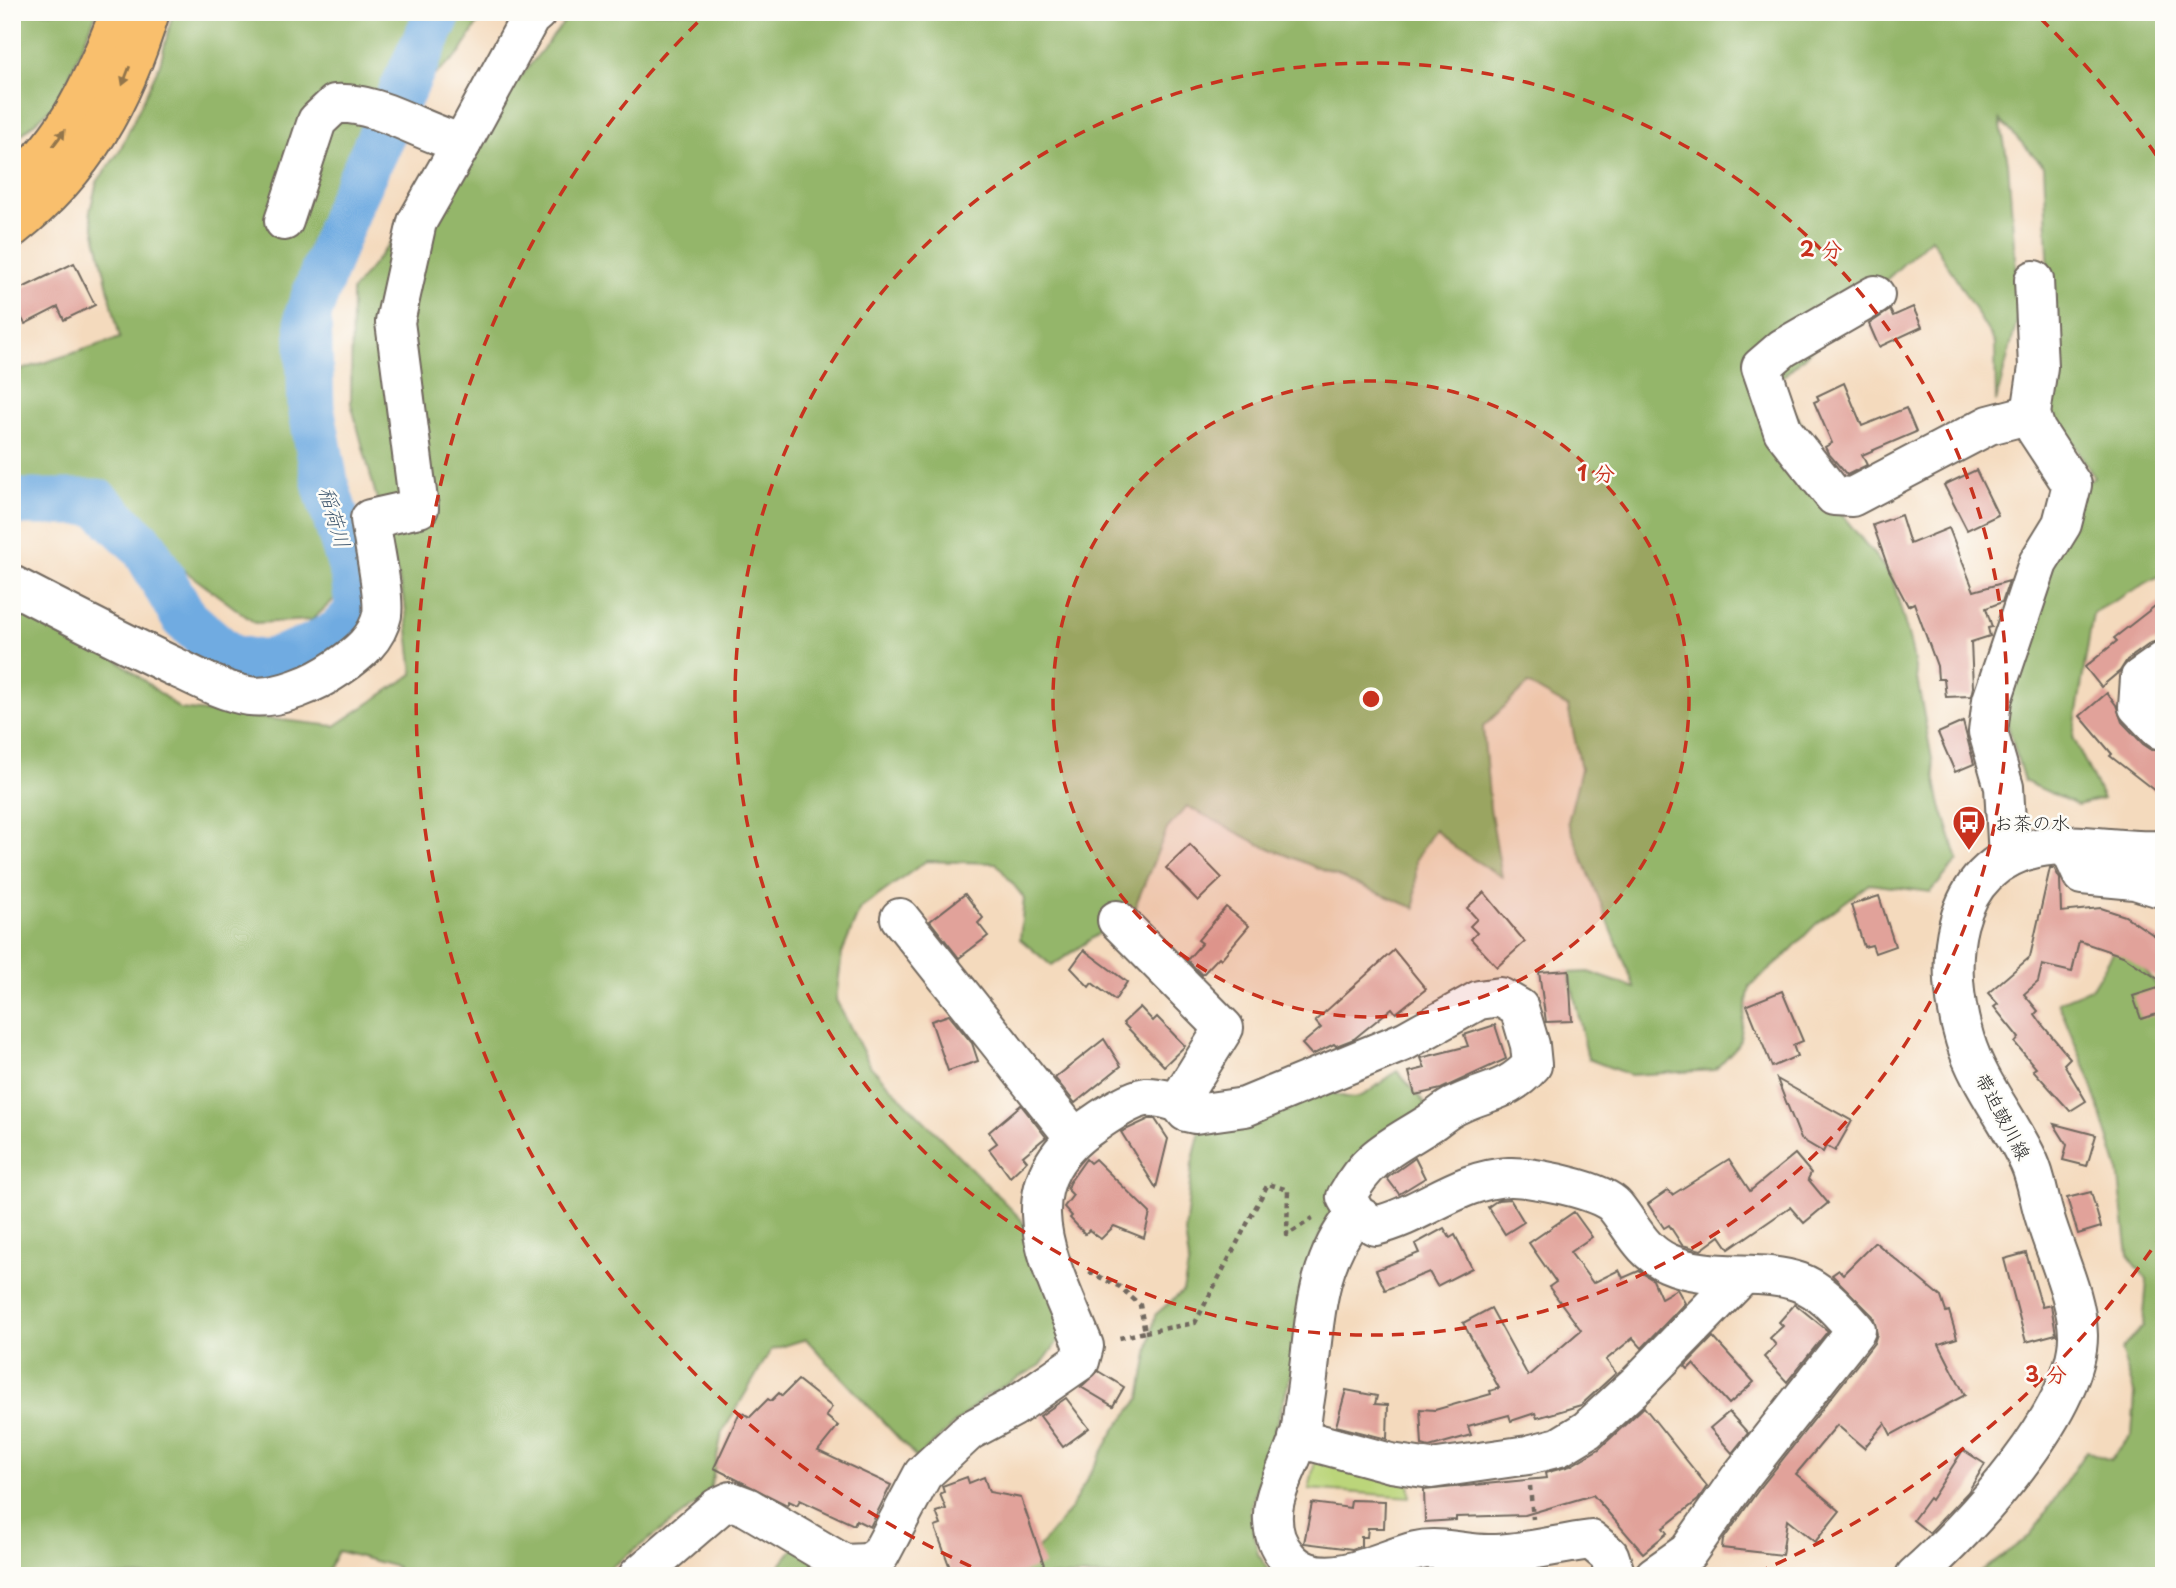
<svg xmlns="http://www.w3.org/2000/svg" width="2176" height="1588" viewBox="0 0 2176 1588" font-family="'Playpen Sans','Klee One',sans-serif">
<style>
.green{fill:#bbd57a;stroke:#738052;stroke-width:2}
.forest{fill:#94b66a;stroke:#60704a;stroke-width:2}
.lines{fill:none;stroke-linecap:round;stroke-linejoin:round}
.river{stroke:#70abe1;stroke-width:47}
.building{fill:#e1a29a}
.minor-casing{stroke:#71685e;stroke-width:42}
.major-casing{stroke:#71685e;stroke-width:42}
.path{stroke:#71685e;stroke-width:4.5;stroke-dasharray:5 5;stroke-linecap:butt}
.minor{stroke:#fff;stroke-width:38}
.major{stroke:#f9bf6d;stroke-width:38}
.oneway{fill:#92754c}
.ring{fill:none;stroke:#c8321e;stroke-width:3.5;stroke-dasharray:12 9}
.labels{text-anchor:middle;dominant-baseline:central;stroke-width:5;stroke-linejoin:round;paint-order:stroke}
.poi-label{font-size:19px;fill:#2b2b2b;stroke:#fdfcf7;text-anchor:start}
.street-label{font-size:19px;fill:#2b2b2b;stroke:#fdfcf7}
.water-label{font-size:21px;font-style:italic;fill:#475e74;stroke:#fdfcf7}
.centre{fill:#c8321e;stroke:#fdfcf7;stroke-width:3.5}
.ring-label{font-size:21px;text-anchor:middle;font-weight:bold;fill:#c8321e;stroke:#fdfcf7;stroke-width:5;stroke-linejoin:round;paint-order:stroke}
</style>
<rect width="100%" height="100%" fill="#fdfcf7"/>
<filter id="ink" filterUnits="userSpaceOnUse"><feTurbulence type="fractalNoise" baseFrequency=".0143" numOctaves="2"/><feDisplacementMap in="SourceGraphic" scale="14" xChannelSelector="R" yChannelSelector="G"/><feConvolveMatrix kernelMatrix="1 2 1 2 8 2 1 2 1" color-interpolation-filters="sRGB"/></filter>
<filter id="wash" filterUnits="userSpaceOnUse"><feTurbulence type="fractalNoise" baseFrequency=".00686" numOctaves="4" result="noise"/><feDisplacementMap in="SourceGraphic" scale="28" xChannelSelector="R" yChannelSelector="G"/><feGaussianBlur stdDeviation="1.57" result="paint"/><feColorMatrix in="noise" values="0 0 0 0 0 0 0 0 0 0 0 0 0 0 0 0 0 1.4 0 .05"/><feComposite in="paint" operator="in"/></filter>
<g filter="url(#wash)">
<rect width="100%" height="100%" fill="#f4dabd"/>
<!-- green -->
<path class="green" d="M1317,1452L1409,1473L1410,1497L1309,1489Z"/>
<!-- forest -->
<g class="forest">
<path d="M12,12H97L58,102L12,143Z"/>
<path d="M173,12H484L461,52L355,145L309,246L296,370L342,592L312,620L255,623L130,530L39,482H12V373L120,338L90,211L97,182L119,152L160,64Z"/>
<path d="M572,12H2164V573L2093,613L2073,737L2103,799L2077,805L2024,781L2004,712L2051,505L2094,477L2073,442L2043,405L2053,365L2044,166L2000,120L2008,163L2019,313L1996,402L1995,343L1931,238L1775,384L1833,469L1839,511L1892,577L1911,646L1940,802L1958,860L1931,892L1869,884L1816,924L1785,956L1750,986L1739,1044L1715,1070L1630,1075L1588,1059L1569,973L1588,972L1635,988L1568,822L1581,769L1568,707L1528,684L1483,727L1490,808L1502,877L1455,848L1435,829L1416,859L1415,908L1259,844L1187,806L1167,829L1134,909L1052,966L1020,939L1024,898L996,863L926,861L860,909L842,953L836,1000L871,1067L1021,1219L1062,1292L1061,1337L1041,1365L984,1397L917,1458L806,1339L771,1350L722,1433L709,1495L599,1576H394L397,1567L338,1551L325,1576H12V587L31,592L180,709L335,726L413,674L405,603L351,403L352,291Z"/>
<path d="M2114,951L2134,954L2164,996V1576H1974L2031,1535L2086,1451L2110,1460L2132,1434L2135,1395L2121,1350L2143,1326L2147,1280L2128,1255L2118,1169L2091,1082L2058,1002L2092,988Z"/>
<path d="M1397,1071L1428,1107L1333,1206L1303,1274L1291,1376L1250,1510L1258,1554L1273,1576H985L1027,1562L1069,1511L1114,1431L1140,1398L1155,1315L1183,1291L1189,1261L1185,1233L1192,1164L1201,1127L1321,1088C1363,1108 1361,1095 1397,1071Z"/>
<path d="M794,1548L843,1576H771Z"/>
</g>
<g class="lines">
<!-- river -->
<path class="river" d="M12,502H97L144,547L185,619L230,658L265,664L310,648L339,632L359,611L354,576L326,487L311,407L308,314L349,204L439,12"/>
</g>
<g id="blocks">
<!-- building -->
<g class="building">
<path d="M74,263L95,305L64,320L58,307L25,324L20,315L12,319V293Z"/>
<path d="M1913,307L1922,327L1879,347L1869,324L1890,310L1893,316Z"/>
<path d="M1844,383L1862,426L1906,408L1916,432L1862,455L1867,465L1847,475L1828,453L1825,447L1832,443L1814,402L1819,400L1817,396Z"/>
<path d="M1976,470L1998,515L1967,530L1944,485Z"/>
<path d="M1901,515L1910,544L1949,528L1974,591L2009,581L2002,602L1986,608L1992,627L1988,628L1990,636L1971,642L1973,687L1971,696L1946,697L1944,679H1938L1937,666L1914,603L1908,606L1889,570L1873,525Z"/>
<path d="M2164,599V639L2151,643L2127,660L2120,671L2101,687L2085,667L2117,641L2114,638Z"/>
<path d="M2107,693L2116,705L2122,722L2143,744L2152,750H2164V798L2110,756L2112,754L2080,716Z"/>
<path d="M1963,722L1974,764L1955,772L1938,733Z"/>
<path d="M1190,845L1222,878L1198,901L1166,868Z"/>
<path d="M2050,868H2054L2060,879L2061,912L2101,908L2125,916L2164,942V983L2123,956L2079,941L2072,972L2042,965L2038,982L2024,994L2038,1011L2035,1014L2044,1027L2070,1058L2064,1064L2086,1101L2070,1111L2033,1070L2036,1068L2015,1043L2019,1038L1994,1007L1998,1004L1988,993L2030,957Z"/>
<path d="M1484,892L1525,942L1497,967L1471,939L1477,933L1470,926L1477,919L1467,908Z"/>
<path d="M965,894L983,918L978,923L988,936L959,958L930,921Z"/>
<path d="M1879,896L1895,946L1875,953L1872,945L1864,947L1851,905Z"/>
<path d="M1226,907L1249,926L1221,959L1219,957L1202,975L1187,960L1202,943L1198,940Z"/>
<path d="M1084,950L1127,982L1115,1000L1092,983L1089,987L1071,968Z"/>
<path d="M1394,950L1426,989L1396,1013L1392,1008L1354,1039L1336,1046L1334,1044L1312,1055L1302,1044L1321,1028L1315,1021Z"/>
<path d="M1569,970L1572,1021L1546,1022L1539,972Z"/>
<path d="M2164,986V1012L2141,1019L2133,996Z"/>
<path d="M1782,991L1803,1041L1793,1045L1797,1056L1772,1067L1747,1005Z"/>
<path d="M1140,1007L1153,1021L1157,1017L1185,1046L1164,1066L1123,1023Z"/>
<path d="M949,1015L972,1043L978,1061L948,1071L931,1021Z"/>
<path d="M1495,1025L1506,1059L1441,1089L1415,1095L1409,1072L1425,1068L1421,1058L1468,1046L1464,1035Z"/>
<path d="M1104,1039L1121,1066L1075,1103L1055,1078Z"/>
<path d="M1777,1079L1852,1121L1835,1151L1826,1146L1823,1152L1801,1139Z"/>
<path d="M1021,1105L1046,1137L1023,1156L1027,1161L1010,1177L989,1149L997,1143L989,1132Z"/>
<path d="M1149,1119H1155L1168,1139L1156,1188L1121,1132Z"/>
<path d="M2054,1124L2096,1135L2087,1166L2063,1160L2067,1145Z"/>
<path d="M1795,1154L1811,1173L1808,1179L1828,1203L1804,1223L1790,1207L1729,1249L1720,1236L1701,1250L1682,1245L1669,1225L1664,1228L1648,1204L1668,1190L1672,1195L1729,1159L1750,1191Z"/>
<path d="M1415,1158L1425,1178L1399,1194L1387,1178Z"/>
<path d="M1086,1159L1090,1163L1095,1159L1150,1213L1144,1238L1114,1226L1101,1239L1089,1230L1085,1234L1070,1218L1072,1216L1064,1207L1073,1195L1067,1189L1069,1183Z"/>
<path d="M2091,1192L2101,1227L2078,1234L2067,1198Z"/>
<path d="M1510,1199L1524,1222L1505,1234L1488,1207L1498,1200Z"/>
<path d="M1574,1212L1592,1237L1570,1252L1593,1283L1619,1270L1623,1278L1639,1271L1653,1280L1661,1298L1677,1289L1685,1303L1642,1348L1633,1338L1606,1360L1616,1373L1581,1405L1537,1418L1535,1413L1511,1421L1509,1415L1468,1426L1471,1435L1429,1447L1422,1445L1420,1409L1435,1410L1491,1394L1490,1391L1499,1388L1463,1323L1491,1308L1528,1376L1581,1330L1549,1287L1556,1282L1529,1243Z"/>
<path d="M1444,1228L1450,1238L1455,1235L1472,1268L1437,1286L1429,1272L1385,1290L1376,1270L1419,1253L1415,1244Z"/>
<path d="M1875,1242L1941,1297L1946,1312L1949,1311L1957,1338L1939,1344L1965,1395L1891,1435L1885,1423L1864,1448L1837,1425L1796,1474L1840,1511L1815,1542L1787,1520L1782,1555L1722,1548L1723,1540L1757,1492L1874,1343L1877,1334L1873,1316L1832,1275L1839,1270L1843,1274Z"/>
<path d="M2026,1253L2042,1307L2051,1305L2056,1334L2026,1342L2004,1259Z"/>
<path d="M1795,1304L1828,1331L1787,1382L1764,1357L1776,1345L1770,1338L1783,1326L1779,1322Z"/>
<path d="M1713,1337L1754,1382L1729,1404L1693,1364L1688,1369L1685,1366Z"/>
<path d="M1098,1371L1124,1387L1113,1406L1081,1387Z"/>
<path d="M798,1380L832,1407L826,1416L838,1426L818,1451L891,1485L870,1527L856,1520L854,1525L800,1500L797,1505L789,1501L787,1505L714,1468L740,1412L750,1417L768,1399L771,1401L779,1393L782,1396Z"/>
<path d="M1346,1390L1377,1396L1375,1404L1388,1405L1387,1439L1336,1426Z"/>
<path d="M1066,1398L1089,1428L1063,1447L1040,1416Z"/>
<path d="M1644,1407L1707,1486L1698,1500L1663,1528L1667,1533L1643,1553L1593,1495L1525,1515L1456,1517V1520L1425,1522L1424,1490L1546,1478L1545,1473L1570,1466L1599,1449Z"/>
<path d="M1729,1412L1748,1433L1732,1453L1710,1428Z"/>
<path d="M1963,1450L1985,1464L1968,1492L1929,1533L1913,1520L1929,1498L1931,1500Z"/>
<path d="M967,1477L969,1483L984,1477L989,1492L1021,1498L1044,1565L1012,1576H953L935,1527L941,1525L936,1512L946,1509L940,1494L944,1492L942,1486Z"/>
<path d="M1351,1500L1385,1501L1384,1528H1368L1367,1537H1361V1546L1352,1549L1304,1543L1312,1503L1350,1508Z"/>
</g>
</g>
</g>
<g filter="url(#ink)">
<use href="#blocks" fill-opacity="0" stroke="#71685e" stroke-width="2"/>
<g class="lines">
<defs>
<g id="minor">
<path d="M284,221L317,121L335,104C378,101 419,132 462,143L530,18L537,12"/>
<path d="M1875,295L1783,348L1761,367L1783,431L1834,496L1852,497L1989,425L2031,414"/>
<path d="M12,585C66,613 120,641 175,667C198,678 224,692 249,696C278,700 316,683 339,667C358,654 377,639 382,615C385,595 373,542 370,519L419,508L395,322L417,222L462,143"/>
<path d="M2159,729L2138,707L2140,678L2164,661"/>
<path d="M2069,847L2082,875L2135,880L2164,889"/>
<path d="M2008,858L2004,787L1988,732L1992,700L2038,563L2062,524L2072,485L2036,430L2031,414L2038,367L2034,280"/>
<path d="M900,918L1074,1137"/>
<path d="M1117,920L1224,1028L1178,1102L1186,1112L1195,1114L1245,1107L1405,1041L1479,1000L1500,997L1519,1008L1530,1045L1532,1065C1507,1093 1487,1090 1457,1105C1447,1109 1439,1117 1430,1123C1391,1148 1369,1155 1346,1197L1356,1214L1375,1226C1422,1215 1459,1179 1509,1177C1530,1176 1602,1190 1615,1206C1633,1228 1641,1251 1668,1263C1711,1282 1761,1268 1799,1282C1823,1291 1840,1312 1856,1330L1739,1479L1688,1552L1654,1576"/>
<path d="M1356,1214C1309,1270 1316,1337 1304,1405C1302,1415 1302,1427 1299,1437C1289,1472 1264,1499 1276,1538C1281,1552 1293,1567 1308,1572C1343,1583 1383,1559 1416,1551C1440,1545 1467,1555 1491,1554C1523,1554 1558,1544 1591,1540L1609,1555L1616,1576"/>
<path d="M1298,1438L1391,1463L1431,1469L1528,1455L1559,1447L1587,1430L1638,1383L1741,1277"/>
<path d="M638,1576L718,1507L731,1501L747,1507L844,1564L868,1563L880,1555L923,1474L969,1431L1012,1408L1080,1361L1084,1346C1052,1265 1001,1186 1094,1124C1107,1115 1130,1099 1146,1097C1156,1096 1168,1100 1178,1102"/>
<path d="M1915,1576C1969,1529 2079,1410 2078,1335C2077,1296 2056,1255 2045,1218C2039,1200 2037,1179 2029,1162C2010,1121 1978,1083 1965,1040C1943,968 1946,867 2037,848C2077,840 2122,853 2164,850"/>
</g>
<g id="major">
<path d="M12,187C71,134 91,84 120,12"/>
<path d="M12,228C86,170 123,101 150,12"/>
</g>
</defs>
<!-- minor casing -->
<use href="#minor" class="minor-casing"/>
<!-- major casing -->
<use href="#major" class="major-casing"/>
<!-- path -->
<g class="path">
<path d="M1089,1272L1120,1287L1140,1305L1145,1332L1115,1339"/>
<path d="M1145,1332L1195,1323L1268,1184L1288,1190L1287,1235L1313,1218"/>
<path d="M1530,1486L1533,1519"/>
</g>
<!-- minor -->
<use href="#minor" class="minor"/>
<!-- major -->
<use href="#major" class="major"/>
</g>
<!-- one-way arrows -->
<defs><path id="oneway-solid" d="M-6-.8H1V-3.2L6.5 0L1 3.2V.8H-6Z" transform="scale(1.75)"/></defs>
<g class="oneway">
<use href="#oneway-solid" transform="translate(126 76) rotate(111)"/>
<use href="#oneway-solid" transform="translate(59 138) rotate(-54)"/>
</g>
</g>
<!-- distance rings -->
<circle cx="1371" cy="699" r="318" fill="#c8321e" fill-opacity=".12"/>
<g class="ring">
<circle cx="1371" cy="699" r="318"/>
<circle cx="1371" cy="699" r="636"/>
<path d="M2163 1233A955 955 0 0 1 1752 1575M990 1575A955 955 0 0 1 702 18M2040 18A955 955 0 0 1 2163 165"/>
</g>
<!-- icons -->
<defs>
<symbol id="bus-pin" viewBox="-11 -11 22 30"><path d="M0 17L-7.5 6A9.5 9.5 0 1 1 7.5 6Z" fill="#c8321e" stroke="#fdfcf7"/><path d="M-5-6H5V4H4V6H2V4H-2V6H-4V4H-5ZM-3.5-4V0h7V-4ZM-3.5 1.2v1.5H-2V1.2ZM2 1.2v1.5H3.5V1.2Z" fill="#fff"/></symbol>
</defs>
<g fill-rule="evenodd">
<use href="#bus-pin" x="1950" y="803" width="38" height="52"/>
</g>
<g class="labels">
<!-- poi labels -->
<g class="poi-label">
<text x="1994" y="822">お茶の水</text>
</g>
<!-- street labels -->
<g class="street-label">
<text transform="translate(2004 1116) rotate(62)">帯迫皷川線</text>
</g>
<!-- water labels -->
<g class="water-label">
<text transform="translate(336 517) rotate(74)">稲荷川</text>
</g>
</g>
<circle cx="1371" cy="699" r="10" class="centre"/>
<g class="ring-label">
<text x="1821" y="257">2 分</text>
<text x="1596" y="481">1 分</text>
<text x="2046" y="1382">3 分</text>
</g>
<!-- margin -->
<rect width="2176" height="1588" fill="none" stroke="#fdfcf7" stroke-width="42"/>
</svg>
